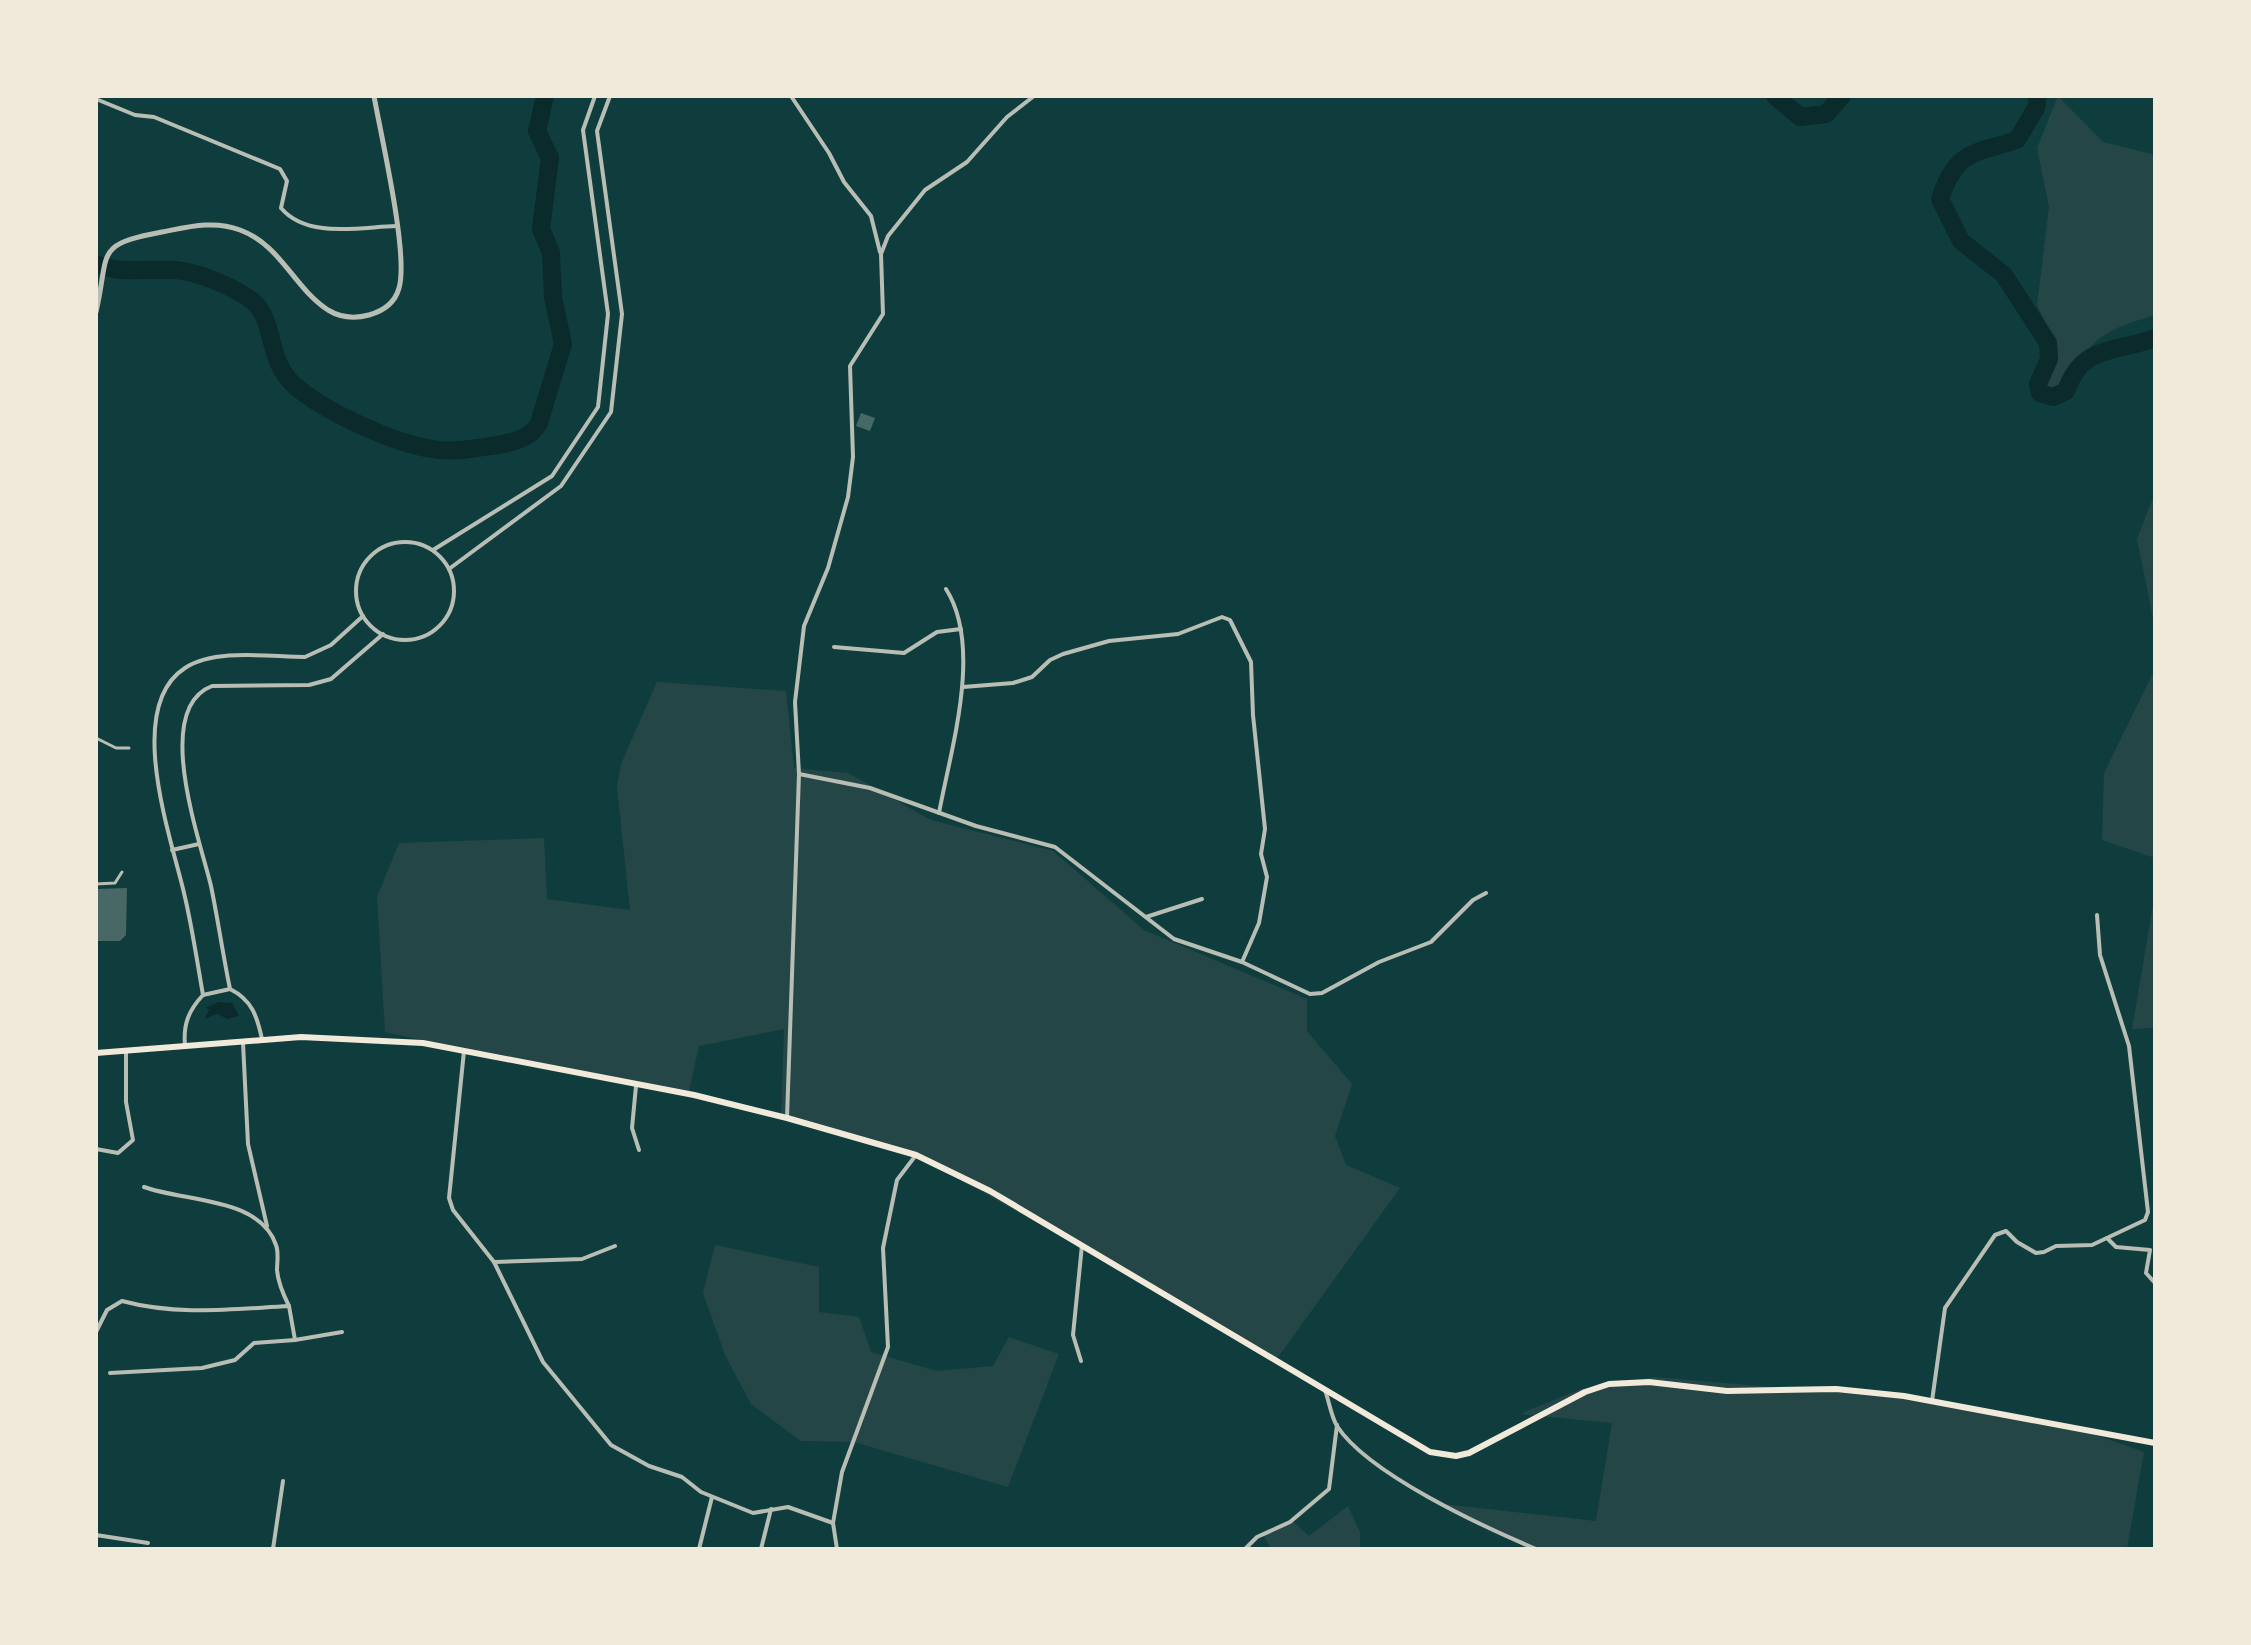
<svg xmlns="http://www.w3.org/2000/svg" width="2251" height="1645" viewBox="0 0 2251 1645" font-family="'Asap Condensed',sans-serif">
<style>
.green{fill:#244646}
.water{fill:#0a2a2b}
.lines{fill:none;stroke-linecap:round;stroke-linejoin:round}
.river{stroke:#0a2a2b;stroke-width:18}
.building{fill:#486865}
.pedestrian{stroke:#b8beb3;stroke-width:3}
.minor{stroke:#b8beb3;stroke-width:4}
.tertiary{stroke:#b8beb3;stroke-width:5}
.secondary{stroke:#f1e9da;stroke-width:6}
</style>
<rect width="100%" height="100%" fill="#0f3d3e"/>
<!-- green -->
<g class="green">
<path d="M2058,96L2103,142L2155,155V315C2102,331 2086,339 2066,393L2051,394L2043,385L2052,336L2037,305L2049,207L2037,148Z"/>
<path d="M2155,493V628L2137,539Z"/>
<path d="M2155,669V858L2102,840L2104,773Z"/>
<path d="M657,682L786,691L794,768L848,773L931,820L1053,851L1144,930L1307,999V1031L1352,1084L1335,1136L1346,1165L1400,1188L1276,1360L925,1159L781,1119L784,1029L699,1046L688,1096L385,1032L377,897L399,843L544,838L547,899L630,910L617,787L621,764Z"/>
<path d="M2155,893V1028L2132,1029Z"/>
<path d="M715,1245L819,1267V1312L859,1317L871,1352L937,1371L993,1366L1009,1337L1059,1354L1008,1487L854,1442L801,1441L751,1404L725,1355L703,1293Z"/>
<path d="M1655,1377L1936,1401L2076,1428L2144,1452L2127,1549H1537L1443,1504L1596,1521L1612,1423L1520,1414L1581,1389Z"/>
<path d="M1348,1506L1360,1532V1549H1271L1262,1533L1294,1522L1309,1536Z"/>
</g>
<!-- water -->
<path class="water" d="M219,1002L232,1003L239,1016L228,1019L217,1014L205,1019L209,1009L205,1008Z"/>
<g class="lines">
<!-- river -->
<g class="river">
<path d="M1775,96L1800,117L1826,114L1842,96"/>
<path d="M2038,96L2036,108L2017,140C1972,154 1956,151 1940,199L1961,241L2004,275L2048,343L2049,359L2038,384L2040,393L2053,397L2066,391C2082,344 2116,353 2155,338"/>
<path d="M96,264C124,275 145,268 174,270C196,271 228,285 247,297C278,316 264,358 294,385C323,411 393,443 432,449C453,453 477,448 498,445C514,442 531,438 539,423L563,344L553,297L551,253L541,229L550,158L537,131L545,96"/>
</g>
</g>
<!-- building -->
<g class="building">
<path d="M861,413L875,418L870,431L856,426Z"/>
<path d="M127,888L126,935L120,941H96V889Z"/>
</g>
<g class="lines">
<!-- pedestrian -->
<g class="pedestrian">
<path d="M96,738L116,748H129"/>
<path d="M96,884L115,883L122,872"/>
</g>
<!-- minor -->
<g class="minor">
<path d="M791,96L829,153L844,182L871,216L880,252"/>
<path d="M96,99L135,115L154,117L280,169L287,181L281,208C307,239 360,227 396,226"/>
<circle cx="405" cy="591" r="49"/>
<path d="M433,550L552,476L598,407L608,314L583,130L595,96"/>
<path d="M449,569L561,486L611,412L622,314L597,131L610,96"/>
<path d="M834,647L904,653L937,632L961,629"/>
<path d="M963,687L1013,683L1032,677L1050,660L1063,654L1109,641L1178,634L1222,617L1230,620L1251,662L1253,715L1265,829L1261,854L1267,877L1259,923L1242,962"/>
<path d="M799,774L870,788L976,826L1055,847L1174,939L1242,962L1310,994L1322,993L1379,962L1431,942L1473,900L1486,893"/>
<path d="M939,813C951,748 983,647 946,589"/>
<path d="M172,850L199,844"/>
<path d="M1146,917L1202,899"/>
<path d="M203,995L230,989"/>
<path d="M262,1039C257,1016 252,1000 230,989C223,955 218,920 211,886C200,840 152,709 212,686L309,685L331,679L383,634"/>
<path d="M243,1043L248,1144L267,1226"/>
<path d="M185,1045C183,1024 189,1010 203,995C197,961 192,926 184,893C171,837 124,707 185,668C216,648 270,657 305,657L331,645L363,616"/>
<path d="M464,1051L449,1198L453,1210L494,1262L543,1362L611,1445L649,1466L682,1477L701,1492L753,1513L788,1507L833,1523"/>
<path d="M636,1086L632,1128L639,1150"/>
<path d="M787,1118L799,774L795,702L804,626L828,568L848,497L853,457L850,366L883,314L881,254L888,236L925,190L967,162L1007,117L1034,96"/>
<path d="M96,1149L118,1153L133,1140L126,1102V1052"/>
<path d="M144,1187C185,1202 260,1197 276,1245C279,1253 277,1262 277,1270C278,1283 283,1294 289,1306"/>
<path d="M2107,1238L2116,1247L2150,1250L2146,1273L2155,1283"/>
<path d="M494,1262L582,1259L615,1246"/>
<path d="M96,1332L107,1310L122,1301C178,1316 232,1309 289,1306L295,1340L342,1332"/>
<path d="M1081,1361L1073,1335L1082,1245"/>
<path d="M110,1373L202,1368L235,1360L254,1343L295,1340"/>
<path d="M1325,1390C1329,1401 1331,1416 1337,1426C1368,1474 1484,1527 1536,1549"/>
<path d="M1932,1401L1945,1308L1995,1235L2006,1231L2017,1242L2036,1253L2044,1252L2056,1246L2092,1245L2145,1220L2148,1212L2129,1046L2100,955L2097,915"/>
<path d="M96,1535L148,1543"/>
<path d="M273,1549L283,1481"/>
<path d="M699,1549L712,1497"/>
<path d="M761,1549L771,1509"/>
<path d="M837,1549L833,1523L842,1472L888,1347L883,1248L897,1180L916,1155"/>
<path d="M1245,1549L1257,1537L1290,1522L1329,1489L1337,1425"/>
</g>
<!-- tertiary -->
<path class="tertiary" d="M96,312C110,252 93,245 162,232C188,227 214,220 240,230C281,245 293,287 328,310C341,318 354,319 369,315C383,311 395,303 399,288C409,255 381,136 374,96"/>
<!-- secondary -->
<path class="secondary" d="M96,1053L301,1037L423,1043L694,1095L787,1118L916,1155L990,1191L1430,1452L1456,1456L1469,1453L1585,1392L1609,1384L1649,1382L1727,1391L1836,1389L1904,1396L2155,1443"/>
</g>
<!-- border -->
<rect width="2251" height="1645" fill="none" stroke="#f1e9da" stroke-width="196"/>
</svg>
